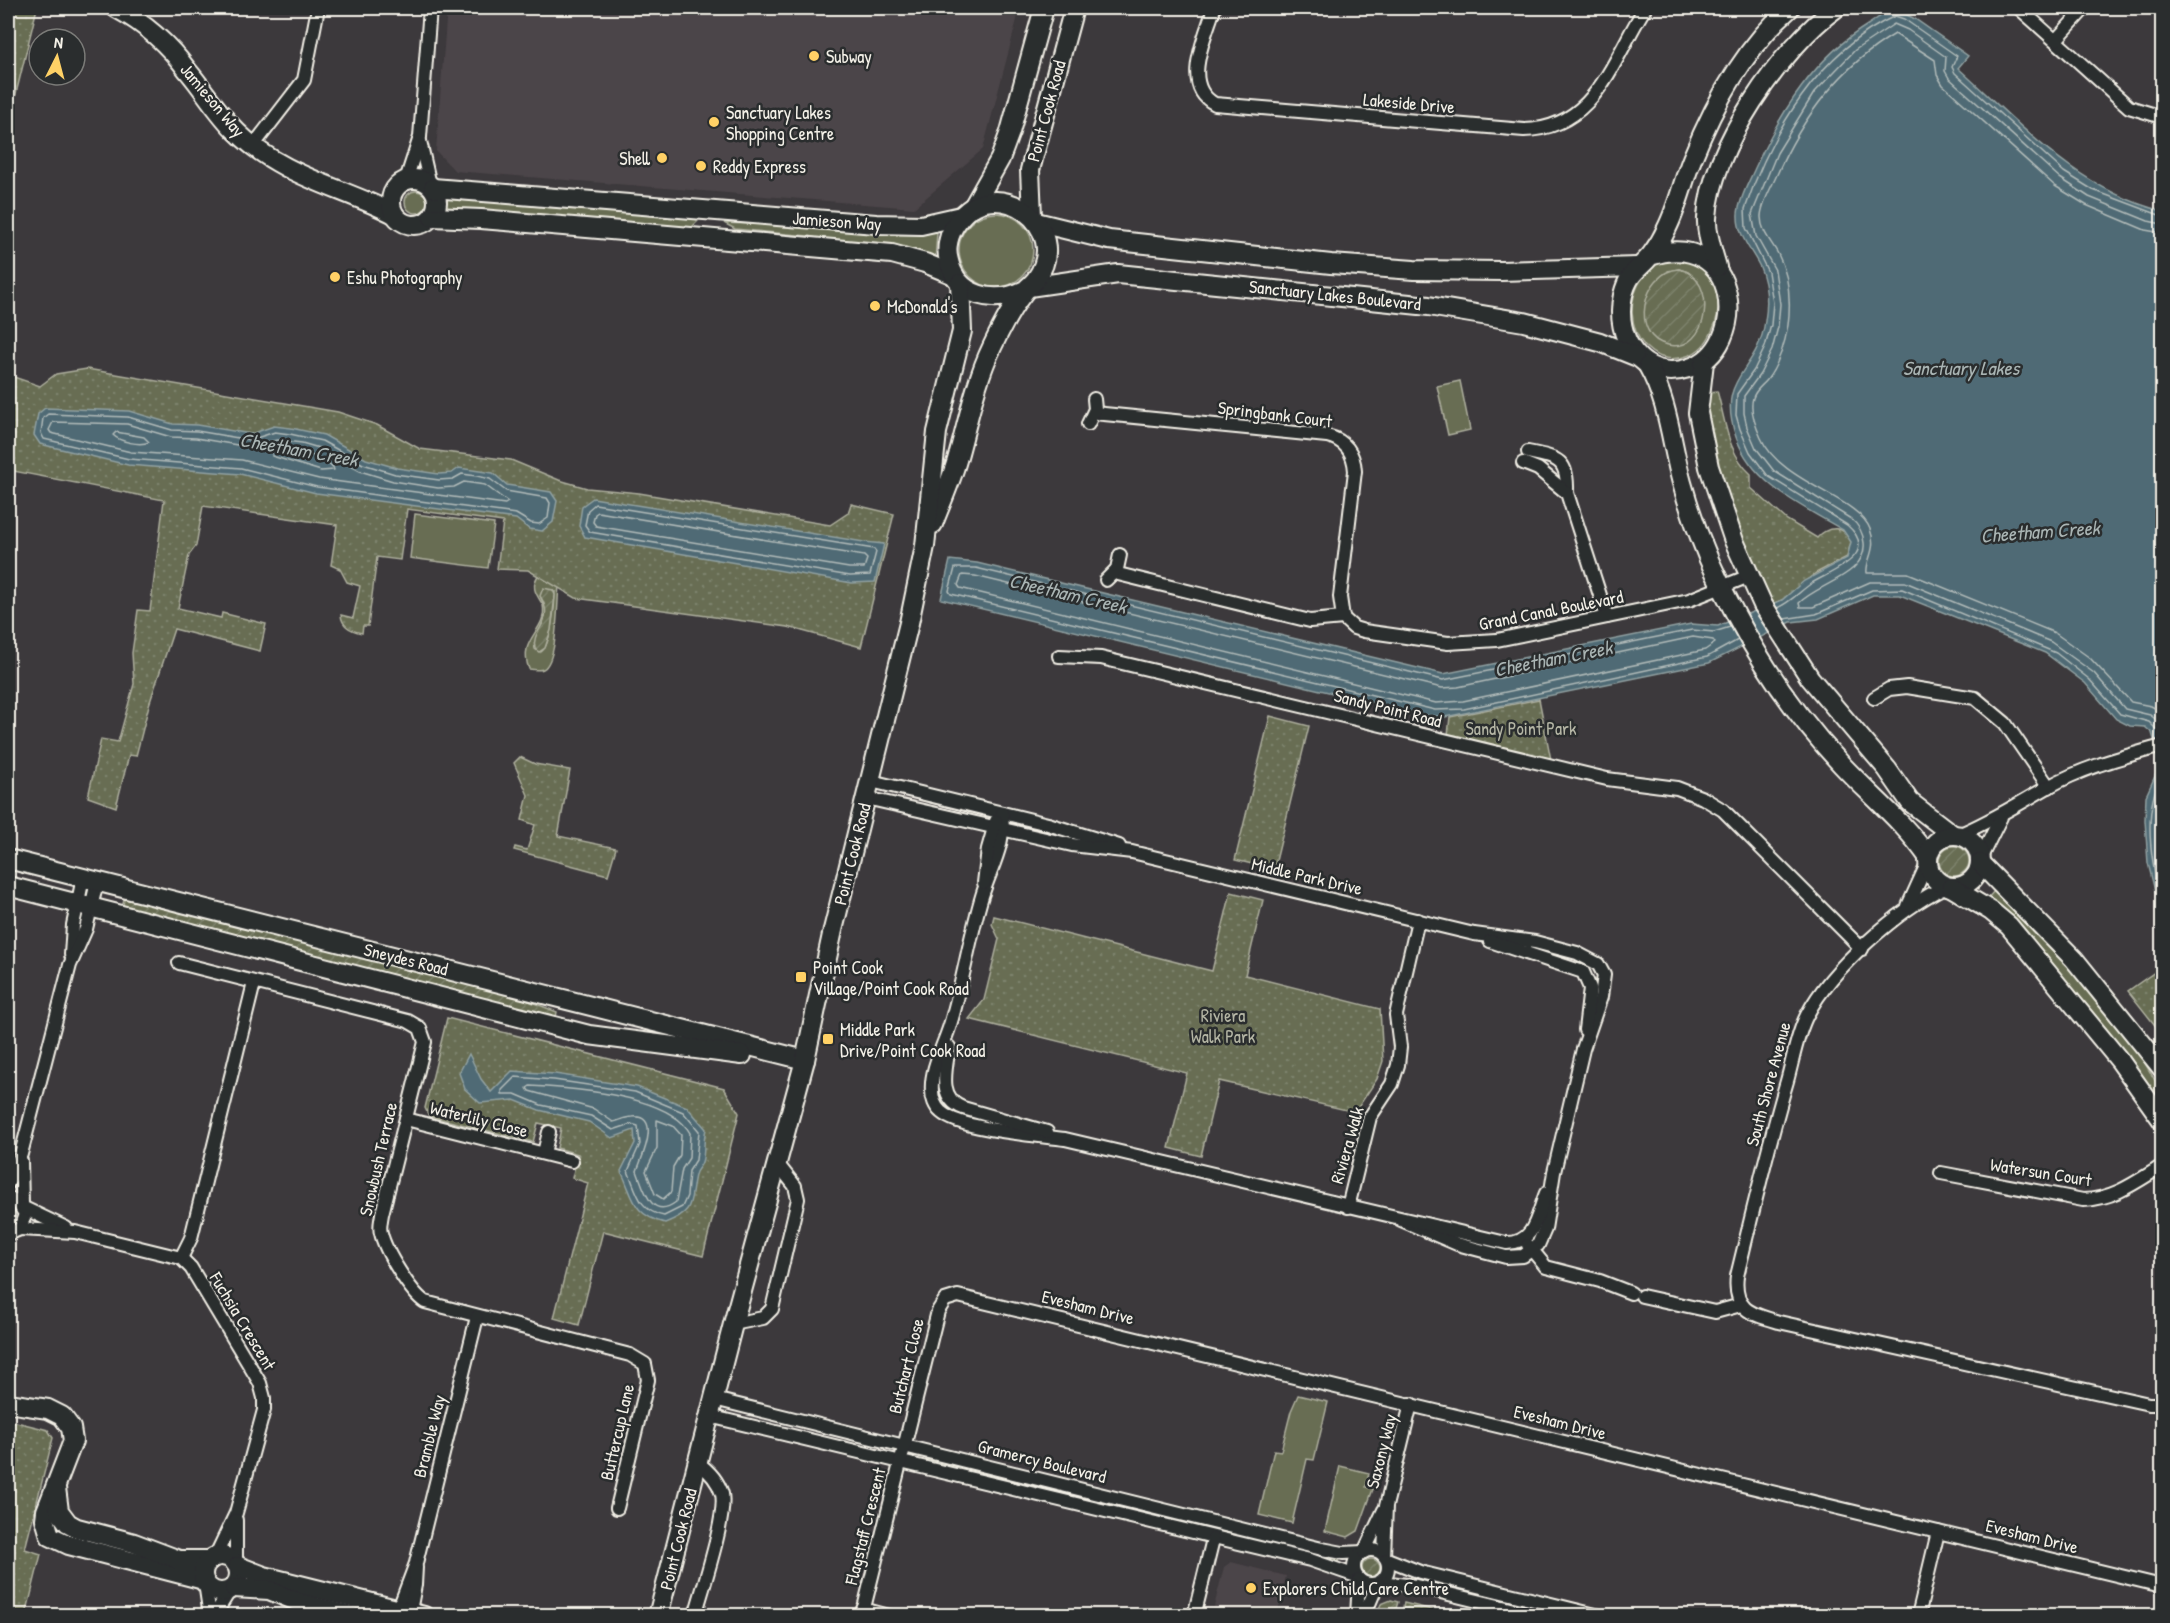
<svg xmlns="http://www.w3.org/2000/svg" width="2170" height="1623" viewBox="0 0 2170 1623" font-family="'Patrick Hand',sans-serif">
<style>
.built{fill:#4c4549}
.grass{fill:#676d53;stroke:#aeaf9e;stroke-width:1.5;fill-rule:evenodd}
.park{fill:url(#park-dots);stroke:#aeaf9e;stroke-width:1.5}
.garden{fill:url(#garden-furrows);stroke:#aeaf9e;stroke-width:1.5}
.water{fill:#4f6b74;stroke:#91a1a2;stroke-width:1.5}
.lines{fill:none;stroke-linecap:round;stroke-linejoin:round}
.shore{stroke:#b2bbba;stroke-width:1.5}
.street-casing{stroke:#f4f1e8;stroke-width:16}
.secondary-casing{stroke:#f4f1e8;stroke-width:22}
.street{stroke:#2a2d2e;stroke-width:12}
.secondary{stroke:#2a2d2e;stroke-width:18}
.poi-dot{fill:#ffd166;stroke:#2a2d2e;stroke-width:2}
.labels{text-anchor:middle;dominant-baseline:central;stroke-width:5;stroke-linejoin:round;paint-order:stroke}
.poi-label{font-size:18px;fill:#f4f1e8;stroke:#2a2d2e;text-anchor:start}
.street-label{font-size:18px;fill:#f4f1e8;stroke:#2a2d2e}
.park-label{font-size:18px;fill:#b5b6a5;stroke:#2a2d2e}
.water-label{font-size:20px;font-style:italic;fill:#aab5b4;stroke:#2a2d2e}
</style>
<defs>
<pattern id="park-dots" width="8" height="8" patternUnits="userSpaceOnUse" patternTransform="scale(1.5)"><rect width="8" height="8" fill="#676d53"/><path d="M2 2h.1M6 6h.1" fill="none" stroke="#7d826c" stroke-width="1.8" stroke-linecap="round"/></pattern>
<pattern id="garden-furrows" width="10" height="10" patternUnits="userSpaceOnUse" patternTransform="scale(1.5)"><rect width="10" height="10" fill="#676d53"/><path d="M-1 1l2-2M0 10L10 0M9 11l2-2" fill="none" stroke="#7d826c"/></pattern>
</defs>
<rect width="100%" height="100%" fill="#3c393c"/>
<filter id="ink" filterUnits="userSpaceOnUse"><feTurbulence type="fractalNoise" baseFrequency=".0167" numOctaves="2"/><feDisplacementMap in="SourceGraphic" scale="12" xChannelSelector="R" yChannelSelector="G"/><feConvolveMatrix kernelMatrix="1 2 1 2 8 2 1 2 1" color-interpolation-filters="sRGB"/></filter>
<g filter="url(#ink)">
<!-- built -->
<g class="built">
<path d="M447,8H1020L983,149L914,208L455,171L436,151Z"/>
<path d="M1231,1562L1286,1576L1277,1615H1212L1224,1567Z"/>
</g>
<!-- grass -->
<g class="grass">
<circle cx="416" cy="202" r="11"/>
<path d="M447,198L696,218L698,221L690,229L445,209Z"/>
<circle cx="996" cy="250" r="37"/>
<path d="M724,223L935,231L937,233L935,261L808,236L735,229Z"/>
<path d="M1672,257C1681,260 1696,261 1703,267C1720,281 1722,312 1712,331C1707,343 1699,352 1687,356C1631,376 1605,280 1672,257ZM1679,269L1688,272L1698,280L1688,342C1661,352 1646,334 1645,309L1668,271Z"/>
<path d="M1460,381L1470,430L1448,435L1437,386Z"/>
<path d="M415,514L494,524L488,568L410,558Z"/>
<path d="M539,574L559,586C557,602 558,662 543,669C539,671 533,669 529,669C517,638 548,631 543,605C536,594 530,587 539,574ZM555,592C555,605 551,645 541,652L540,630L547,610L541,598Z"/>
<path d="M1994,891L2070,965L2130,1038L2162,1092V1107L2006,913L1988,898Z"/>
<path d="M1298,1395L1328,1402L1314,1460L1307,1459L1292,1523L1259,1515L1274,1450L1281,1451L1291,1411Z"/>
<path d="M926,1459L1339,1557L1338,1564L925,1463Z"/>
<path d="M1340,1466L1369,1473L1366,1487L1373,1489L1358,1531L1348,1537L1325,1531Z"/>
<path d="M1410,1573L1580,1615H1556L1409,1580Z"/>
</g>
<!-- park -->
<g class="park">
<path d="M8,8H37L8,126Z"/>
<path d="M87,369L338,412L377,425L420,449L511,460L559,480L587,488L639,493L830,525L848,513L851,504L894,514L861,647L788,627L576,598L528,570L497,569L503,522L407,509L400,560L377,557L368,626H363L362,633C351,631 342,626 341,615L353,618L360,586L347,582L340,569L331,565L337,525L203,506L196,546L189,555L178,608L221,618L222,613L266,624L260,651L174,629L149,705L136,756L129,755L116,807L88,797L101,739L118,742L134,684L132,653L138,610L150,611L164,500L8,470V375L40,386L56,374Z"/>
<path d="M1717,391C1726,421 1726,451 1751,474V488L1787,520L1817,538C1827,526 1845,524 1851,542L1847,557L1816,573L1782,600L1772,604C1742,539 1706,465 1708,392Z"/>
<path d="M1539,699L1551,760L1448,735L1450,717Z"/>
<path d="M1270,716L1309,726L1274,869L1235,860Z"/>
<path d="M520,757L535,764L570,770L558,836L616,848L608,875L514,850L515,847L527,850L535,825L522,820L528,795L514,763Z"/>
<path d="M1231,892L1263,900L1245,975L1380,1009L1383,1061L1377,1079L1355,1112L1219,1081L1201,1156L1169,1148L1187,1073L969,1019L984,1000L999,939L992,924L994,916L1212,971Z"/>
<path d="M2162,967V1034L2128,991Z"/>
<path d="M447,1018L724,1088L739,1113L703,1256L603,1231L579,1325L554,1318L588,1183L572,1178L578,1154L557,1148L561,1128L538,1123L533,1142L429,1116L425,1108Z"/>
<path d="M8,1420L48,1430L53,1438L25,1549L41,1554L26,1615H8Z"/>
</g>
<!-- garden -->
<g class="garden">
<path d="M1679,269C1720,278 1709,354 1668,345C1629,338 1642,271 1679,269Z"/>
<path d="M543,588L553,590L555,595L551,630L545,648L539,652L535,649C530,629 557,622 540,596Z"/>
<circle cx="1954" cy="861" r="15"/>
<path d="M125,896L511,994L557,1012L556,1017L122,908Z"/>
<circle cx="1371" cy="1568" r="9"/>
<path d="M1391,1600L1398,1602L1394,1615L1377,1613L1381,1604Z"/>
<path d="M1404,1603L1445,1613V1615H1401Z"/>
</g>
<!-- water -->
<g class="water">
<path d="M1897,10L1915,19L1968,56L1958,68C2020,124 2078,190 2162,211V919L2148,863L2145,820L2146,796L2161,763L2152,733L2145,727L2130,726L2116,719L2085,683L2045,653L1900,595H1873L1818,619L1791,622L1709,663L1445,717L1424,715L941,599L950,560L977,563L1443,674L1691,624L1718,626L1782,600L1804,581L1847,558L1851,542L1843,530C1802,506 1752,484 1736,437C1715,375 1758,374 1765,321C1768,304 1767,284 1760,267C1752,250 1737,236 1738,214C1739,199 1749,182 1755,168C1781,111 1815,57 1869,24C1878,18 1887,10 1897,10Z"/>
<path d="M45,408L129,411L173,424L197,425L251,434L274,426L291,428L324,435L366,459L397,468L439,474L452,473L459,468L493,473L507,485L551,492L557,501L553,522L542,531L529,529L516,519L316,493L240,474L128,465L40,444L34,435L38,414Z"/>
<path d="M593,498L864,542L884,544L875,582L852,583L585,537L579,526L582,506Z"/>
<path d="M469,1054L481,1079L491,1092L512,1071L555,1074L637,1087L687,1107L706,1129C703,1140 705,1154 702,1162C701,1167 696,1169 695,1175C689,1203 696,1211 665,1223C632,1215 634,1198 621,1171L635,1143L634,1130L612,1138L589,1122L539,1110L514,1100L480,1103L465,1089L459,1073Z"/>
</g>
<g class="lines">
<!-- shore -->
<g class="shore">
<path d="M2162,224L2148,221L2089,197L2060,178L1949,78L1945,71L1946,57L1908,30L1894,24L1855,50L1814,93L1777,153L1752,214L1756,236L1775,270L1780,304L1778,327L1772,350L1760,374L1744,396V413L1747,427L1756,448L1774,471L1851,519C1859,525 1863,532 1864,543C1867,575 1819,583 1799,603L1800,607H1813L1870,582H1905L2051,642L2094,673L2125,709L2150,715L2162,724"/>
<path d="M2162,233L2145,230L2086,205L2055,186L1943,85L1937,75L1935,60L1895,34C1838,68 1801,119 1775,179C1770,190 1761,205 1761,217C1761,232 1772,242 1778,254C1789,275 1791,301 1788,325C1785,343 1778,365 1767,380C1762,386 1755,390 1753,398C1749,410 1756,427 1761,438C1781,483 1858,497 1870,529C1878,550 1865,560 1867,573H1908L2055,633L2090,658L2131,702L2151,706L2162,712"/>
<path d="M48,414L128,417L172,430L197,431L250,440L275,432L290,434L322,441L363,464L395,474L439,480L453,479L462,474L477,476L490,479L506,491L547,498L550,503L548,518L539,524L531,523L516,514L317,487L241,468L129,459L44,439L41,433L43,418Z"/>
<path d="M53,422L127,424L171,437L196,438L249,447L277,440L302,443L319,448L360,471L393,481L438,488L454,487L464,482L485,485L508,502L505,504L319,479L242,460L131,452L51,433L49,430Z"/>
<path d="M116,432L144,437L149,442C140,446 120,442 113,435Z"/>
<path d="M280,449L314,456L333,467L334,470L321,471L272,456V452Z"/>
<path d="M595,504L874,549L876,552L870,575L850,576L590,532L585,525L588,510Z"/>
<path d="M598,512L864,556L867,559L864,568H849L596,526L593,522L595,514Z"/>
<path d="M962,575L975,576L1442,688L1458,687L1693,637L1713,640L1715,643L1705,650L1463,701L1436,703L960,588L958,585Z"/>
<path d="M1777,608C1791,602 1800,591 1812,583C1831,571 1882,555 1847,525L1768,476L1750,452L1740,429L1736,415L1737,394L1754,370L1765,347L1771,325L1773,303L1768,272L1746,228L1745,209C1771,132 1819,51 1895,16L1904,19L1957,56L1952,67L1955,73L2064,172L2093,190L2162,216"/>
<path d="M1784,619L1816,614L1872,590L1902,589L2056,653L2089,679L2120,714L2149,722L2157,730L2161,739"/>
<path d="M1730,627L1714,632L1692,630L1443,680L976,568H955L949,591L951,594L1435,710L1464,709L1707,657L1738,640"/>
<path d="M2162,776C2142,811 2151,863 2162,901"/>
<path d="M2162,793L2158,809L2162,867"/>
<path d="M515,1077L554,1080L635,1092L683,1112L699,1131L696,1160L689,1171L687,1196L682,1207L664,1216C639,1211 637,1192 628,1171L640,1144L638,1126L631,1124L613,1130L591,1116L541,1105L515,1094H502V1090Z"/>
<path d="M530,1086C571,1088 669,1095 690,1133L689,1158L682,1169L676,1202C651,1221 644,1189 637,1171C641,1159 663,1114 632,1117C625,1117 619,1121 613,1122L594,1109L529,1091L527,1088Z"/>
<path d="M657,1120L673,1126L681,1135L680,1155L673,1167L671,1192L663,1199L655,1194L646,1171L657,1148Z"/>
</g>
<defs>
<g id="street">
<path d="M1214,8C1206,36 1180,86 1215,104L1524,130C1596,129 1613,58 1645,8"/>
<path d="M2019,8L2129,107L2162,117"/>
<path d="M2056,40L2085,8"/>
<path d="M420,141L430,185"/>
<path d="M253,146L304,80L318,8"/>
<path d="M406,180L420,137L430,8"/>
<path d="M1094,413L1327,436C1345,440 1354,453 1355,471L1340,597L1343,618"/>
<path d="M1088,424L1095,409L1094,399"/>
<path d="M1528,452C1558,458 1568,459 1567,493"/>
<path d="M1523,463L1538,469L1567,493L1607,617"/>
<path d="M1114,573L1310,621L1343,618L1354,628L1364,631L1448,643L1497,640L1689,600L1749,576"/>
<path d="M1106,580L1117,569L1120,555"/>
<path d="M1059,656L1101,658L1607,779L1677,788L1703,798L1723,810L1862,949"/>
<path d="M1874,698L1889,689L1907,687L1975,698L2005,723L2049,787"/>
<path d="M871,781L1048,824L1119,846"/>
<path d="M866,798L1072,845L1132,852L1474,934L1535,942L1577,953L1598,964L1604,975L1601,997L1583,1049L1554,1172L1545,1229L1538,1245L1523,1256L1506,1257L1457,1244L1401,1220"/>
<path d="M1002,813C1006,844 991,867 982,896C969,939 963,983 950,1025C944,1045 930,1070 932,1091C932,1098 935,1107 941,1112C961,1130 1036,1135 1065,1139L1506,1243C1535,1244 1537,1215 1546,1193"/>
<path d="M1958,835C1990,822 2018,804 2048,787C2084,767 2123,757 2162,746"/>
<path d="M1980,859L2001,817"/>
<path d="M984,883L988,849L996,821"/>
<path d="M1946,886C1899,909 1831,968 1807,1015C1797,1034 1793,1060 1787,1081C1768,1145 1753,1211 1737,1276C1733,1310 1751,1314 1779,1322L2149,1404H2162"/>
<path d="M1908,906L1928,862"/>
<path d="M1490,941L1583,972L1590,988L1585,1030"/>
<path d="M71,955L73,925L83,878"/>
<path d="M179,963L408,1021L420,1028L425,1042L382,1214C381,1221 379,1227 381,1233C385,1251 411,1293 425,1302L630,1355L645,1364L648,1380L617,1508"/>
<path d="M949,1047C946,1069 937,1098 963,1108L1047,1132"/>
<path d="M406,1119L572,1161"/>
<path d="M544,1153L549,1132"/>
<path d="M21,1161L22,1205"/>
<path d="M1941,1173L2083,1200C2114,1199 2136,1182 2162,1166"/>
<path d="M8,1183L21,1154L70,965L86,929L97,882"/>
<path d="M8,1198L17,1201L25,1214L20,1229L8,1234"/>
<path d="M1348,1207L1370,1117L1392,1084L1398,1065L1400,1047L1396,1015L1418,920"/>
<path d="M24,1208L66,1228"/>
<path d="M20,1229L75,1232L181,1258L191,1268L260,1383L264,1398V1410L236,1513L215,1557"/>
<path d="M1528,1245L1546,1267L1600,1281L1631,1293"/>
<path d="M181,1258L191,1238L254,983"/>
<path d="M1642,1296L1715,1312L1741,1305"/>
<path d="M733,1324L763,1318L772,1309L798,1199L795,1186L776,1162"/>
<path d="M714,1399L1322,1549L1343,1553L1363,1552"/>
<path d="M709,1416L1310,1560L1356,1576"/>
<circle cx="1371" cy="1567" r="17"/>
<path d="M1364,1552L1384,1510"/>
<path d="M1384,1556L1386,1506L1411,1404"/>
<path d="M1387,1559L1420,1572L1600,1616"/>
<path d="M236,1563V1520"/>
<path d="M1380,1582L1416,1586L1539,1616"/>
<path d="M205,1583L210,1616"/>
<path d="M863,1609L889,1616"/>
<path d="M214,1616L230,1590"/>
<path d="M396,1616L416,1563L477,1317"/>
<path d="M409,1616L415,1585L416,1567"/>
<path d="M695,1616C702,1590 727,1516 722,1494C718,1480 708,1470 697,1462"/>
<path d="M862,1616L938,1311L945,1300L958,1296L2162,1586"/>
<path d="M1194,1616L1213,1539"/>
<path d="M1357,1616L1359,1580"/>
<path d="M1364,1616L1378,1583"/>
<path d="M1918,1616L1938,1532"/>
</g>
<g id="secondary">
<path d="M116,8C144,23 169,45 188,71C205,91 218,114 237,132C281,176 341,187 394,214"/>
<circle cx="414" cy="202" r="23"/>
<path d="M433,188L876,224L921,225L961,216"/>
<path d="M973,207L1000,159L1010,132L1044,8"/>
<path d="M1032,216L1030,170L1074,8"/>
<path d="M432,217L481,219L892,254L925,263L954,275"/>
<path d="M1036,222L1109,240L1331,264L1414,270L1501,271L1637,267"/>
<path d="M1650,256C1741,226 1751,349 1689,368C1642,383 1613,337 1623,295C1629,271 1638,271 1651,255C1657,247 1663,237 1667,228C1678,206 1683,181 1692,159C1714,104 1745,47 1790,8"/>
<path d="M1717,267C1713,252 1706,234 1707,218C1710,149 1782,47 1836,8"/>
<path d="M1029,287L1118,274L1429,306L1524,322L1600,342L1635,356"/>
<path d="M1704,362L1698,413L1709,467L1734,541L1763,605L1810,678L1887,769L1910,802L1953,835"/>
<path d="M1648,366C1669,403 1671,443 1682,483C1695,530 1714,575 1737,617C1765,670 1801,721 1842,765C1871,796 1904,822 1928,857"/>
<path d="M933,524C941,503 951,481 957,460C968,422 975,382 992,347C1001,328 1011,308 1024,292C1027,287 1033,284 1036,279C1074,227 994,169 957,222C949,233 945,248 949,261C957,297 995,305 1025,290"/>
<circle cx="1954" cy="861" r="26"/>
<path d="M8,859L805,1060"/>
<path d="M1980,863L2074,959L2162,1068"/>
<path d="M8,886L589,1035L742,1055"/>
<path d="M1951,887L1991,911L2009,926L2120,1061L2162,1120"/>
<path d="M8,1403L48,1409L62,1416L71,1428L73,1441L46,1511L45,1519L50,1536L69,1545L204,1580"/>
<path d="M56,1488L59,1511L68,1523L77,1528L134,1543L179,1560H210"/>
<circle cx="221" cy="1574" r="18"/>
<path d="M238,1566L264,1576L424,1616"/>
<path d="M234,1588L269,1590L301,1603L351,1616"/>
<path d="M658,1616L733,1324L805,1060L833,930L909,623L925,546L937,432L962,331L960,283"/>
</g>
</defs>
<!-- street casing -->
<use href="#street" class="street-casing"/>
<!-- secondary casing -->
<use href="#secondary" class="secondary-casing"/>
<!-- street -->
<use href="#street" class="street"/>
<!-- secondary -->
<use href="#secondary" class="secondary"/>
</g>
</g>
<!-- markers -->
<g class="poi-dot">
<circle cx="814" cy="56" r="6"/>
<circle cx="714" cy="122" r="6"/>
<circle cx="662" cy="158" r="6"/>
<circle cx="701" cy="166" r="6"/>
<circle cx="335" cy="277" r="6"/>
<circle cx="875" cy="306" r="6"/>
<rect x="795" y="971" width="12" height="12" rx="3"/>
<rect x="822" y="1033" width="12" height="12" rx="3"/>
<circle cx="1251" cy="1588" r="6"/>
</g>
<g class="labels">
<!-- poi labels -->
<g class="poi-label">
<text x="826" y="56">Subway</text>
<text x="726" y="112">Sanctuary Lakes<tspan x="726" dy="21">Shopping Centre</tspan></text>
<text x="650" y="158" text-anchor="end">Shell</text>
<text x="713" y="166">Reddy Express</text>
<text x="347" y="277">Eshu Photography</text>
<text x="887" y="306">McDonald's</text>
<text x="813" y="967">Point Cook<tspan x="813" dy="21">Village/Point Cook Road</tspan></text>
<text x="840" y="1029">Middle Park<tspan x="840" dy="21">Drive/Point Cook Road</tspan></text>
<text x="1263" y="1588">Explorers Child Care Centre</text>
</g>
<!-- street labels -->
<g class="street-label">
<text transform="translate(213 100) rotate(50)">Jamieson Way</text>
<text transform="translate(1409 103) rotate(5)">Lakeside Drive</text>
<text transform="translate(1046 111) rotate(-75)">Point Cook Road</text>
<text transform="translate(837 221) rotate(4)">Jamieson Way</text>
<text transform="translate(1335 295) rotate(6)">Sanctuary Lakes Boulevard</text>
<text transform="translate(1275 414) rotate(7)">Springbank Court</text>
<text transform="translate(1551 610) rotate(-11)">Grand Canal Boulevard</text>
<text transform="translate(1388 708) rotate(14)">Sandy Point Road</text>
<text transform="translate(852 854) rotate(-76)">Point Cook Road</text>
<text transform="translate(1307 876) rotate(13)">Middle Park Drive</text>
<text transform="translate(406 959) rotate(14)">Sneydes Road</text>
<text transform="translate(1768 1084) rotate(-75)">South Shore Avenue</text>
<text transform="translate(479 1119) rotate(14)">Waterlily Close</text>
<text transform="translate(1347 1145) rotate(-74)">Riviera Walk</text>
<text transform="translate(378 1159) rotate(-77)">Snowbush Terrace</text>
<text transform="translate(2041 1172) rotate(9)">Watersun Court</text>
<text transform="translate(1088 1307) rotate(14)">Evesham Drive</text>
<text transform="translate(243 1321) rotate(59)">Fuchsia Crescent</text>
<text transform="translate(906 1366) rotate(-76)">Butchart Close</text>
<text transform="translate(1560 1422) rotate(14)">Evesham Drive</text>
<text transform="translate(617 1432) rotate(-77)">Buttercup Lane</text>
<text transform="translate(429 1436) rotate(-76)">Bramble Way</text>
<text transform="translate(1381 1451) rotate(-76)">Saxony Way</text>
<text transform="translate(1042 1461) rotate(14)">Gramercy Boulevard</text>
<text transform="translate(865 1526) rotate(-76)">Flagstaff Crescent</text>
<text transform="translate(2032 1536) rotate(14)">Evesham Drive</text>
<text transform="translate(678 1539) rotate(-76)">Point Cook Road</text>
</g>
<!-- park labels -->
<g class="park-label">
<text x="1521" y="728">Sandy Point Park</text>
<text x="1223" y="1015">Riviera<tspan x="1223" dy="21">Walk Park</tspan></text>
</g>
<!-- water labels -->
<g class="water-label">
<text x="1961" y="367">Sanctuary Lakes</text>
<text transform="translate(299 449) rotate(10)">Cheetham Creek</text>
<text transform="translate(2040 531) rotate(-4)">Cheetham Creek</text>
<text transform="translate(1068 593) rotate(13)">Cheetham Creek</text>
<text transform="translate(1553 658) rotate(-11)">Cheetham Creek</text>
</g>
</g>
<!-- margin -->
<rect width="2170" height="1623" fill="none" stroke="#2a2d2e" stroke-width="30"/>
<rect x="15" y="15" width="2140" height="1593" fill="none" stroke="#f4f1e8" stroke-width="2" filter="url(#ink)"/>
<!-- north arrow -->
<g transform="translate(57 57) rotate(6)"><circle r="28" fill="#2a2d2e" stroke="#7b7b78" stroke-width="1.5"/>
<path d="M0-4.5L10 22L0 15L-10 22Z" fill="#ffd166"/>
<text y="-9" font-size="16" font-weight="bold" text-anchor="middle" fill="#f4f1e8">N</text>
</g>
</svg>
